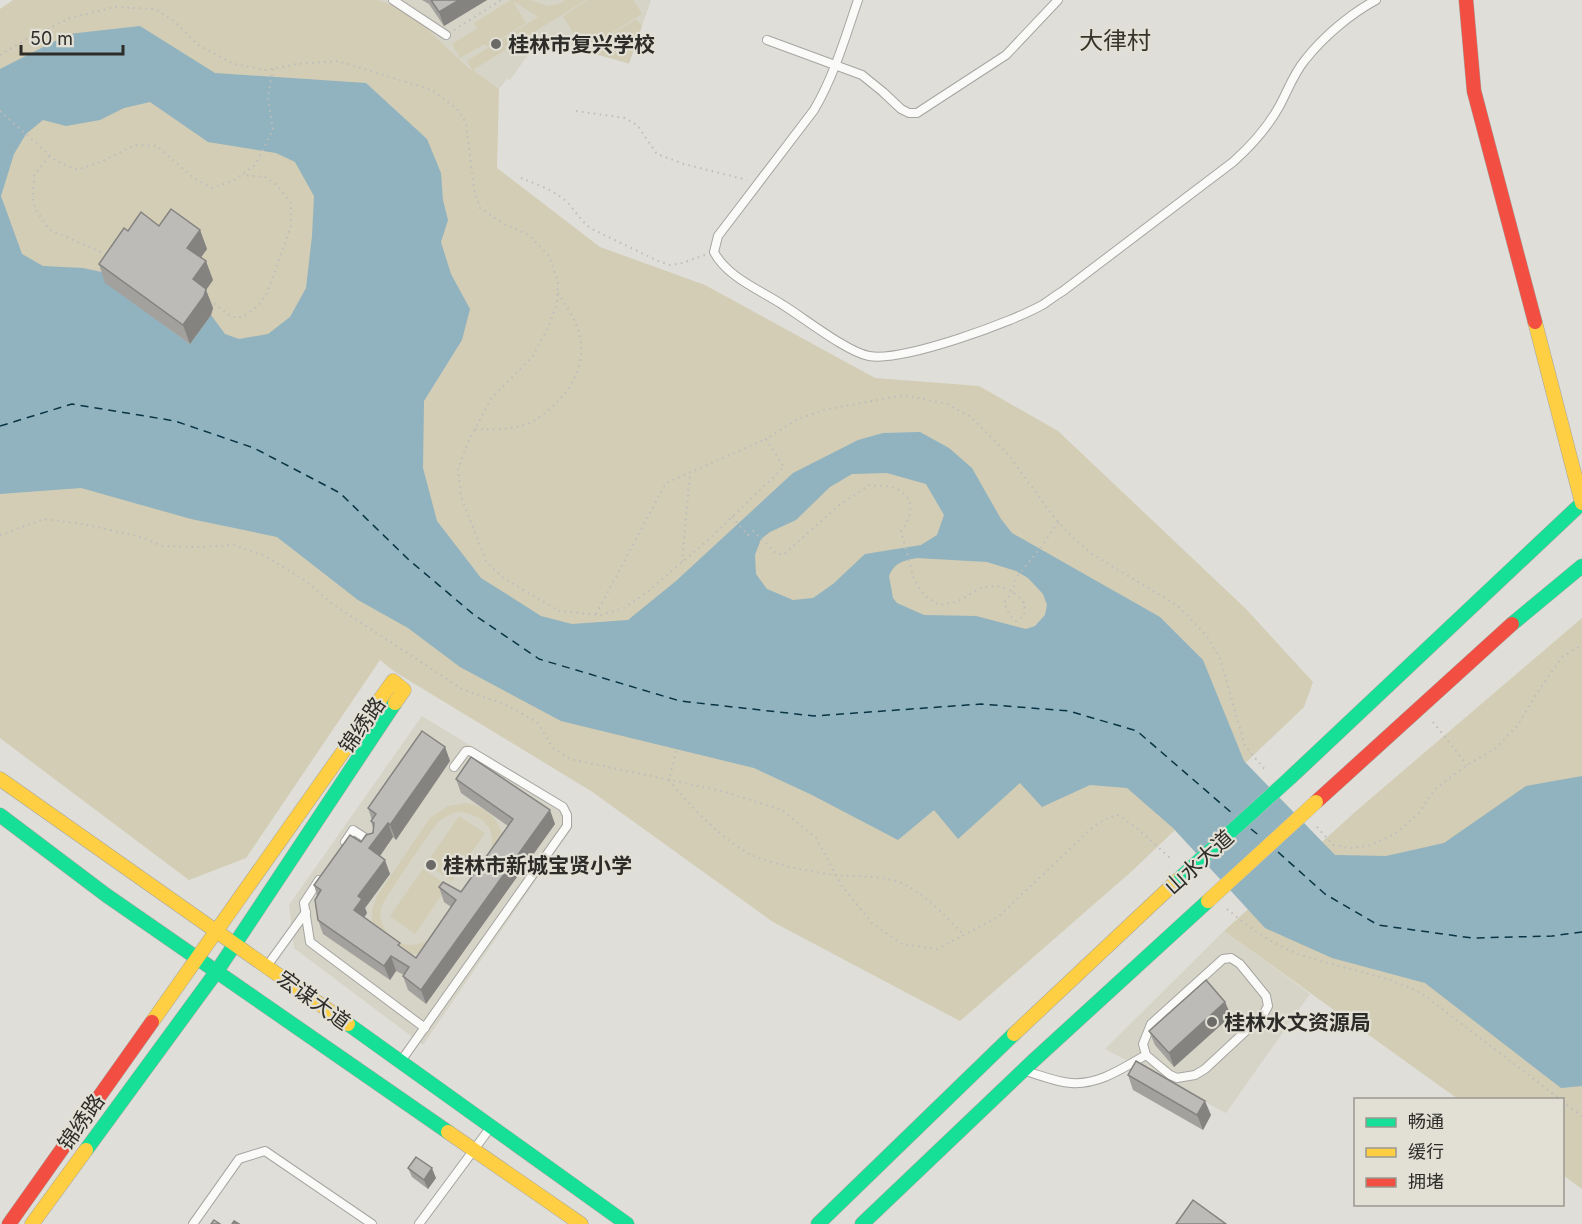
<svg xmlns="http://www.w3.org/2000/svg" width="1582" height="1224" viewBox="0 0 1582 1224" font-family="Inter,'Noto Sans SC',sans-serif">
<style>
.built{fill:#d6d4c7}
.green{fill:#d2cdb4;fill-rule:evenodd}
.water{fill:#91b2bf;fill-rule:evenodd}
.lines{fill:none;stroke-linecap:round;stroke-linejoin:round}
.ferry{stroke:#083545;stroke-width:1.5;stroke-dasharray:8 6;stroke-linecap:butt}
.lane-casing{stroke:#a6a5a1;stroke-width:10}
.fast-casing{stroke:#a6a5a1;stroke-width:15}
.slow-casing{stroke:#a6a5a1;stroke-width:15}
.jam-casing{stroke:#a6a5a1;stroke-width:15}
.path{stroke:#bdbdbc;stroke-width:2;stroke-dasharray:1.5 4.5;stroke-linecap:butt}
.lane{stroke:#fafaf9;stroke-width:8}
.fast{stroke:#16e098;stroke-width:14}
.slow{stroke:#ffcf43;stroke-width:14}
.jam{stroke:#f24e42;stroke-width:14}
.fast-bridge-casing{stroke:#bab9b6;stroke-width:15;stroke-linecap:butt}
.slow-bridge-casing{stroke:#bab9b6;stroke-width:15;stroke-linecap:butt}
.fast-bridge{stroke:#16e098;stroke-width:14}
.slow-bridge{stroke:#ffcf43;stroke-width:14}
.wall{fill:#a2a19d}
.shaded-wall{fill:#848380}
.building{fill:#bcbbb7;stroke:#848380;stroke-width:1.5}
.poi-dot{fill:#6b6a66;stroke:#e2e0d5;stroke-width:2}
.labels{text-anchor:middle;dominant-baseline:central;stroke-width:4.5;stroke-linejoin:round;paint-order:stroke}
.poi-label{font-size:21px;font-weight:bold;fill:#2d2c28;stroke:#e2e0d5;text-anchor:start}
.street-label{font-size:21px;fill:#2d2c28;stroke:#e2e0d5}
.quarter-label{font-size:24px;fill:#36352c;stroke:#e2e0d5}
</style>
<rect width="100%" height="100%" fill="#dfded8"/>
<!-- built -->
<g class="built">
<path d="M378,0H651L629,64L588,52L568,43L535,45L510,80L507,79L499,89L451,54L417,21L398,7Z"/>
<path d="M422,716L566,804L573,826L423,1045L294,948L289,905Z"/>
<path d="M1224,931L1310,994L1226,1113L1105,1049Z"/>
</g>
<!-- green -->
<g class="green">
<path d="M13,0H378C385,3 393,4 400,8C427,25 447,51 472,70L467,61L538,17L513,1L526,23L487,47L485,44L460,58L452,44L477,29L474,23L511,0H530L548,6L559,4L565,0H586L473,70L499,89L497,168L600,247L705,285L875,378L979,386L1058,431L1246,609L1313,682L1304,707L1132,871L960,1021L773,922L591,791L395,672L380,660L246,858L189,880L0,738V9Z"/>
<path d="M588,0H633L642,14L584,50L563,16Z"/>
<path d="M636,19L642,26L629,63L596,54L592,47Z"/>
<path d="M1582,618V1189L1563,1175L1562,1100L1458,1099L1224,931L1355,812Z"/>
<path d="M466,803C485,806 499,819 503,837L422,954H404L372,923V910L377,896L430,818L448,806ZM457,812C481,813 497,827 491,852L430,939C420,945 410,947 399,942C387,937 378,922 381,908C383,900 433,827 440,820C445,817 451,814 457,812Z"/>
<path d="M459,816L485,833L452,881L426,864Z"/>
<path d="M423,869L448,886L415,934L390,916Z"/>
</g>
<!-- water -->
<path class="water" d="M140,26L215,73L366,83L427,139L441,173L443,200L448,220L441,242L451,274L470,309L462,340L424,401L423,468L437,521L481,578L541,616L572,624L628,620L676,581L793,473L858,440L883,433L920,432L949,448L972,468L1001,519L1012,533L1160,617L1203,660L1244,761L1335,855L1386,856L1444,843L1526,786L1582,776V1086L1561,1088L1425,983L1332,958L1265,928L1173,828L1127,788L1090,785L1042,807L1020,783L958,839L934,810L898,840L812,795L754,768L561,721L460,667L408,628L358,600L277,537L191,519L81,488L0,494V69L69,34ZM150,102L208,142L276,153L295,162L314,196L312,236L306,288L290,317L268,334L239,339L225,334L211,315L190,344L106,283L111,274L83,268L43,266L22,254L1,196L14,154L26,134L43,120L66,126L100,120L124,108ZM887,473L926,484L944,515L937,535L921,545L865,554L833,584L813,598L793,600L767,589L756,574L755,555L761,539L770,532L796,520L830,487L852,474ZM917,558L987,562L1016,571L1028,578L1043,594L1047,605L1045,615L1035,626L1026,629L976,616L924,615L897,603L893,598L889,576C895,562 903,561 917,558Z"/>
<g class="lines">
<!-- ferry -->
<g class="ferry">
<path d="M0,426L72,404L175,421L254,448L340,493L409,560L473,614L539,659L680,701L814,716L981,704L1069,711L1137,731L1233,814"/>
<path d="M1251,829L1261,837"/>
<path d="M1278,852L1325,894L1378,925L1472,938L1552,936L1582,932"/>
</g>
<defs>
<g id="lane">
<path d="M393,0L446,35"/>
<path d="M858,0C845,38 834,76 814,110L718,236L714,252C727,277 760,290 783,305C804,318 847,352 869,356C903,362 1013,322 1044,304C1050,300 1056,295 1063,291L1233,162C1252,145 1268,127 1280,105C1288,90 1294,73 1305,60C1323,37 1350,14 1376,0"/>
<path d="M767,40L862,75L883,92L901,109L909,113H917L1006,55L1058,0"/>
<path d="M345,842L353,830L373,843"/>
<path d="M319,880L304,903L310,942L425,1028"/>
<path d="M267,966L306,912"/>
<path d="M401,1061L567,826V815L563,807L470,751H466L454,767"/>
<path d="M1029,1072C1042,1076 1057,1082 1071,1083C1099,1085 1123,1068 1146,1055L1170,1075L1177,1078L1195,1075L1205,1069L1263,1015L1268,1006L1266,996L1240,964L1231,958L1223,959L1151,1024L1143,1044L1146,1055"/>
<path d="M193,1224L239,1159L265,1151L372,1224"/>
<path d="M419,1224L490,1128"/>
</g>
<g id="fast">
<path d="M1512,624L1582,566"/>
<path d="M1290,778L1582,503"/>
<path d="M0,815L106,895L448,1132"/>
<path d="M348,1024L627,1224"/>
<path d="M86,1150L217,971L395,703"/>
<path d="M818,1224L1014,1034"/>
<path d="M862,1224L1032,1062L1208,901"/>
</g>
<g id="slow">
<path d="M1535,322L1582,503"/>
<path d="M0,779L348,1024"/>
<path d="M152,1022L393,681L404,690L395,703"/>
<path d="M1014,1034L1181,877"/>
<path d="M448,1132L581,1224"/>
<path d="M32,1224L86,1150"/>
</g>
<g id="jam">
<path d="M1466,0L1474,91L1535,322"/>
<path d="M1316,802L1512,624"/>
<path d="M9,1224L152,1022"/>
</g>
</defs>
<!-- lane casing -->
<use href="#lane" class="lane-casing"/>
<!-- fast casing -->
<use href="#fast" class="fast-casing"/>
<!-- slow casing -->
<use href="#slow" class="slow-casing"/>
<!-- jam casing -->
<use href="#jam" class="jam-casing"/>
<!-- path -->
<g class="path">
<path d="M454,30L501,0"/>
<path d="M0,55L27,39L70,18L115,7L155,9L174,21L198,45L234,64L266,70L297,64L338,61L432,90L457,109L466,123L474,189L480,208L506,225L529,235L549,256L558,282L557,303L548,328L533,356L491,399L469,440L458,469L461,496L486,561L503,578L559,611L601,615L624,608L646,593L706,542L784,467L766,439L796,420L824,410L904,395L947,404L971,417L1008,454L1050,512L1068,533L1092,554L1178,606L1206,635L1220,658L1245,746L1267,772"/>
<path d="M0,111L56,161L78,170L105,160L135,145L157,146L194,178L212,188L233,181L255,165L273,130L268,97L273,69"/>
<path d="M576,111L625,118L637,125L657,154L684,164L747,180"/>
<path d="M49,156L34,176L33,198L35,209L50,230L108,255"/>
<path d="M521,178C536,184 554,190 567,202C576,211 581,222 592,229L658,261L670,265L682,263L705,255"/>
<path d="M209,300L232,317H242L258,306L267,293L291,226V203L277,185L265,177L242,175"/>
<path d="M475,429C494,430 511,430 530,423C535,421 540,416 545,413C567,395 584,372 581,342C579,324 567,307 557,292"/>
<path d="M732,517L748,535L753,531L776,553L783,555L837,507L869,485C877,486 887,485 894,488C916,496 913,516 901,531L914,579L924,595L939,605C945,604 952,603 958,601C965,598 972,592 979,589C998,582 1014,589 1025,604L1024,616L1016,621L1010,616L1004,603L1013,591L1016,578L1042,546L1058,522"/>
<path d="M0,535L44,519L83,524L141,537L162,546L199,547L234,545L265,556L303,579L334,605L462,689L504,704L537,722L553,748L570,759L722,791L782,810L816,838L842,886L872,923L902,944L937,949L998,917L1094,826L1109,817L1119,815L1139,830L1171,859"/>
<path d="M682,562L690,473"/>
<path d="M596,614L666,483L766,439"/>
<path d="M1433,722L1467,765"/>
<path d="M676,751L669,780C689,805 725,843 754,856C779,866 808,871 835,875C856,877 878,875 899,882C924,892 944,915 963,934"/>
<path d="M1317,827L1333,845L1350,848L1368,846L1395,834L1418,814L1435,789L1467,765L1495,749L1518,725L1535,696L1562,657L1582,645"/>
<path d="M1227,909C1248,927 1275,946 1301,955C1342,969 1387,974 1424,995L1561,1100"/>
<path d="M1562,1101L1582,1116"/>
</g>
<!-- lane -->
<use href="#lane" class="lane"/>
<!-- fast -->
<use href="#fast" class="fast"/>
<!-- slow -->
<use href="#slow" class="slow"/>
<!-- jam -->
<use href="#jam" class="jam"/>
<defs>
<path id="fast-bridge" d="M1181,877L1290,778"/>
<path id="slow-bridge" d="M1208,901L1316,802"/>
</defs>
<!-- fast-bridge casing -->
<use href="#fast-bridge" class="fast-bridge-casing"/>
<!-- slow-bridge casing -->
<use href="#slow-bridge" class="slow-bridge-casing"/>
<!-- fast-bridge -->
<use href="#fast-bridge" class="fast-bridge"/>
<!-- slow-bridge -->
<use href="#slow-bridge" class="slow-bridge"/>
</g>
<!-- wall -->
<g class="wall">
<path d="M422,0H487L444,26L429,4Z"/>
<path d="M200,230L207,249L201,257L213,280L206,290L213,308L211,315L190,344L105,283L99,264L128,231Z"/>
<path d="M445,747L450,761L396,840L393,837L380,856L390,874L365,908L367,913L364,917L401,947L416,958L451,907L444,902L439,887L461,892L508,826L461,793L456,779L555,824L426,1004L408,990L403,976L404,975L396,971L390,980L323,934L318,920L317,896L314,885L373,833V828L371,821L372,820L368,808Z"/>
<path d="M1225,1002L1231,1016L1174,1067L1155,1045L1149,1031Z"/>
<path d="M1128,1075L1211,1115L1203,1130L1133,1090Z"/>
<path d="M408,1168L436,1178L428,1189L412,1177Z"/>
</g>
<!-- shaded-wall -->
<g class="shaded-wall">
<path d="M459,0H487L444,26L439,12Z"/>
<path d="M200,230L207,249L194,267L187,248Z"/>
<path d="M206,261L213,280L206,290L213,308L211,315L190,344L183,325L193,279Z"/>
<path d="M445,747L450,761L396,840L390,825Z"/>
<path d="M550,810L555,824L426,1004L421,990Z"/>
<path d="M388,823L393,837L375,863L369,848Z"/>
<path d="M385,860L390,874L365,908L367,913L360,924L354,910L358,896Z"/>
<path d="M391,956L396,971L390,980L384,966Z"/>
<path d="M1225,1002L1231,1016L1174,1067L1169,1053Z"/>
<path d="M1205,1101L1211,1115L1203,1130L1197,1115Z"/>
<path d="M432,1168L436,1178L428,1189L424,1180Z"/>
</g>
<!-- building -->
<g class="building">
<path d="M431,0H459L439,12Z"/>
<path d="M171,209L200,230L187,248L206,261L193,279L206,289L204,296L183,325L99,264L124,228L128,231L141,212L159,226Z"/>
<path d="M422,731L445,747L390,825L388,823L369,848L385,860L358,896L362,899L354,910L400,943L398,945L416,958L456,900L439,887L443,882L461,892L513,819L456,779L471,757L550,810L421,990L403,976L409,967L391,956L384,966L318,920L315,900L321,890L314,885L350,835L361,842L366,835L373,833L374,823L371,821L376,814L368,808Z"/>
<path d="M1206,980L1225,1002L1169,1053L1149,1031Z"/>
<path d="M1136,1061L1205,1101L1197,1115L1128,1075Z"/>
<path d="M416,1157L432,1168L424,1180L408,1168Z"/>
<path d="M1193,1200L1226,1224H1176Z"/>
<path d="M214,1220L220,1224H211Z"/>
<path d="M234,1221L239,1224H232Z"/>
</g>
<!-- markers -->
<g class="poi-dot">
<circle cx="496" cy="44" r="6"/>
<circle cx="431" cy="865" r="6"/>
<circle cx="1212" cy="1022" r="6"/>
</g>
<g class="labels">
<!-- poi labels -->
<g class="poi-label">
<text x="508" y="44">桂林市复兴学校</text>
<text x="443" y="865">桂林市新城宝贤小学</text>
<text x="1224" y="1022">桂林水文资源局</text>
</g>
<!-- street labels -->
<g class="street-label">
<text transform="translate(362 725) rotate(-55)">锦绣路</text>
<text transform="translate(1199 862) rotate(-42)">山水大道</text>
<text transform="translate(314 1000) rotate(36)">宏谋大道</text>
<text transform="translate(81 1122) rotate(-55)">锦绣路</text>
</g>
<!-- quarter labels -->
<g class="quarter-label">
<text x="1115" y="40">大律村</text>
</g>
</g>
<!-- legend -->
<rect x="1354" y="1098" width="210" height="108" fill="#e2e0d5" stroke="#9a9890" stroke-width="1.5"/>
<rect x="1366" y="1118" width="30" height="9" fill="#16e098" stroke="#9a9890" stroke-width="1.5"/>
<text x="1408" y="1128" font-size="18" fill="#2d2c28">畅通</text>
<rect x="1366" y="1148" width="30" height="9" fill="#ffcf43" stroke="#9a9890" stroke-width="1.5"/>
<text x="1408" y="1158" font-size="18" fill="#2d2c28">缓行</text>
<rect x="1366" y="1178" width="30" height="9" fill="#f24e42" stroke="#9a9890" stroke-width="1.5"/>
<text x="1408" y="1188" font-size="18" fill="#2d2c28">拥堵</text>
<!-- scale -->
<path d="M21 45v9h102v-9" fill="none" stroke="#2d2c28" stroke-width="3"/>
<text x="30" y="45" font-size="18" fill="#2d2c28" stroke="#e2e0d5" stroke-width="4.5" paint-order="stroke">50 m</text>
</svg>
